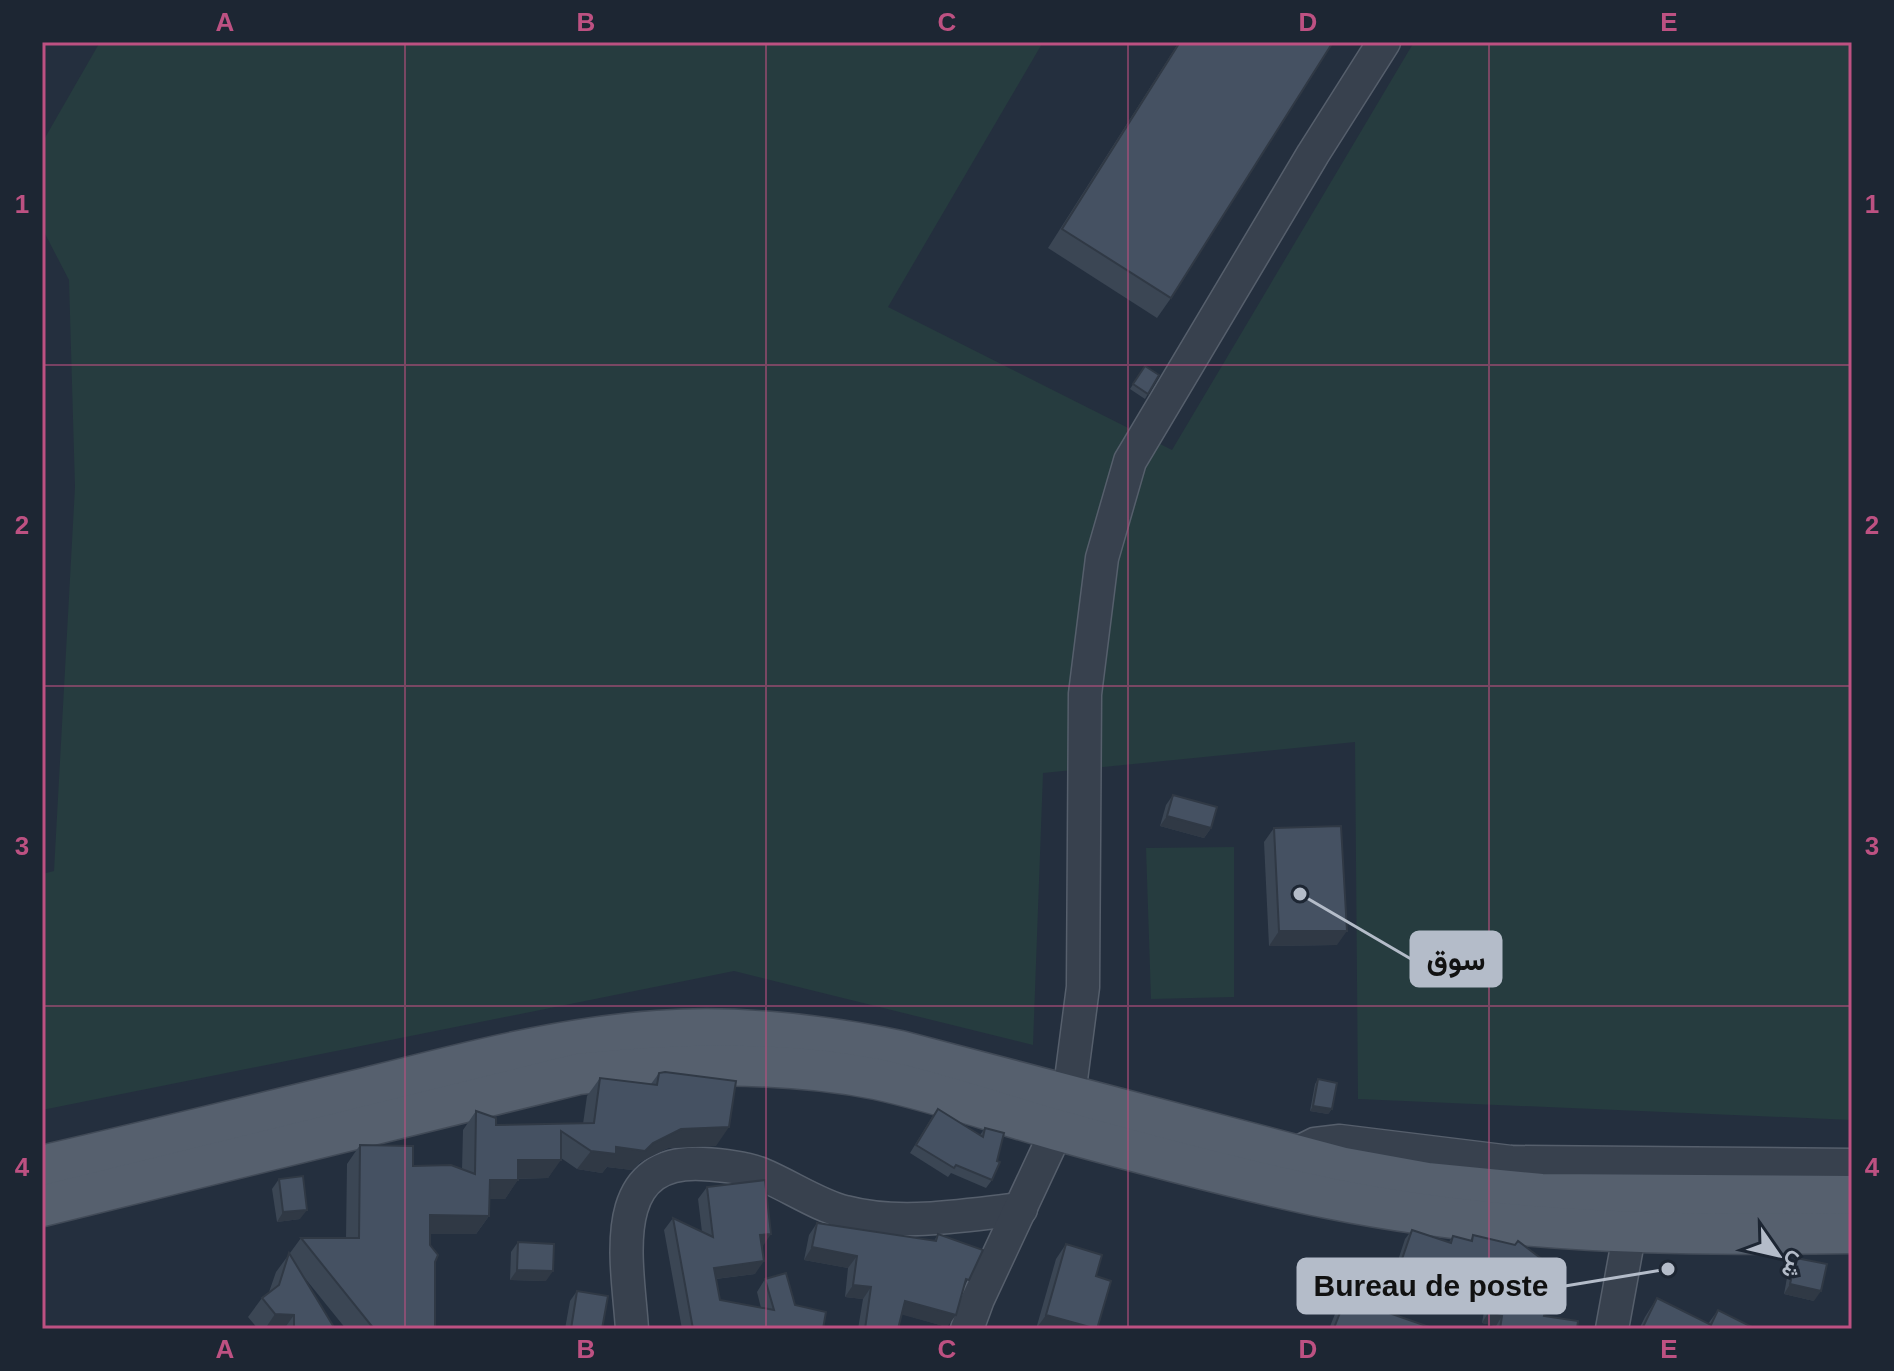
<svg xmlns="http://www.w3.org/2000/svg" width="1894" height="1371" viewBox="0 0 1894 1371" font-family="Arial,Vazirmatn,sans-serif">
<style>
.green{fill:#263c3f}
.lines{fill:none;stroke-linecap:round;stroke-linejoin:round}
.minor-casing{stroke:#565f6c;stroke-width:35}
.major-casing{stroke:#414a57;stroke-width:43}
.minor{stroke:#38414e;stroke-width:32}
.major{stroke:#56606e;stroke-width:40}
.wall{fill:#3b4654}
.shaded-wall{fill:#303945}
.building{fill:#455162;stroke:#303945;stroke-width:2}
.grid{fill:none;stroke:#bd5182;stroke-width:2;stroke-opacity:0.55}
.leader{fill:none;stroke:#b4bcc9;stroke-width:3}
.callout-dot{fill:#b4bcc9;stroke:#1d2633;stroke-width:3}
.callout{fill:#b4bcc9;stroke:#b4bcc9;stroke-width:3}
.callout-label{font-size:30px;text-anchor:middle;font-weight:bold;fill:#111}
.neatline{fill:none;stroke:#bd5182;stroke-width:3}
.grid-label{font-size:26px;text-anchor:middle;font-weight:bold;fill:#bd5182}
</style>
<rect width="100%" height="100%" fill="#242f3e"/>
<!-- green -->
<g class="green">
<path d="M100,42H1043L888,307L1172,450L1414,42H1852V1120L1358,1099L1355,742L1043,773L1033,1045L734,971L42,1110V874L54,871L75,487L69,280L42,228V143Z"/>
<path d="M1234,847V997L1151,999L1146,848Z"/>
</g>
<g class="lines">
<defs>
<g id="minor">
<path d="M1294,1168L1301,1151L1315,1144L1340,1141L1511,1162L1852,1165"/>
<path d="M632,1329C628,1265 604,1159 702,1164C722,1165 742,1167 761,1174C788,1185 819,1206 845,1212C901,1227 964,1215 1021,1209"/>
<path d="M967,1329L978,1299L1057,1130L1069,1095L1083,987L1085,694L1102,558L1130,461L1313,154L1384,42"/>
<path d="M1612,1329L1634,1208"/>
</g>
<g id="major">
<path d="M42,1166C151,1141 259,1114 367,1088C460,1064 563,1037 658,1031C738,1025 822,1035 900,1051L1344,1168L1427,1183L1541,1194L1852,1196"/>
<path d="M42,1206L578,1074C678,1064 777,1060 876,1079C937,1092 997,1113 1057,1130C1147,1155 1237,1179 1328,1198C1500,1233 1677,1236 1852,1233"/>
</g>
</defs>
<!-- minor casing -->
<use href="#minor" class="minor-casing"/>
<!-- major casing -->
<use href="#major" class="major-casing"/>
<!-- minor -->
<use href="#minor" class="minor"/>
<!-- major -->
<use href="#major" class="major"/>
</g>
<!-- wall -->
<g class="wall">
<path d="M1179,42H1333L1171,298L1157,318L1048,248Z"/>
<path d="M1145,366L1159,375L1145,399L1130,389Z"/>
<path d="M1173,795L1211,828L1204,838L1160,826L1166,805Z"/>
<path d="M1274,828L1337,945L1269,946L1264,842Z"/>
<path d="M659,1073L716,1146L668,1148L640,1162L632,1170L607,1167L602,1173L577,1169L561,1158L548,1178L518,1179L505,1199H489V1216L476,1234H430V1245L435,1262V1329H346L304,1277L335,1329H258L248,1317L262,1298L269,1292L276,1272L301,1238H346L347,1164L360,1145L413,1166L462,1170L463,1130L476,1111L496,1125L583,1124L587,1096L600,1078L651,1084Z"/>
<path d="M1318,1079L1332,1109L1328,1114L1310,1111L1315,1084Z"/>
<path d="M932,1117L980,1135L985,1128L992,1180L986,1188L951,1173L948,1177L910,1153Z"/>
<path d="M279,1179L300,1219L277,1222L272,1189Z"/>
<path d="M707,1187L763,1246L755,1274L716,1279L720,1300L761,1308L757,1292L765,1279L823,1329H682L664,1230L673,1218L702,1232L698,1199Z"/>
<path d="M817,1223L934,1241L938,1234L964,1287L947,1327L902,1314L898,1329H858L863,1299L845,1297L848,1268L804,1260L809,1235Z"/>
<path d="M1412,1230L1449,1242L1453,1236L1470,1241L1473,1235L1516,1304L1577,1329H1495L1496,1326L1482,1323L1488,1288L1456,1281L1453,1289L1447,1299L1424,1294L1422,1300L1415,1310L1384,1303L1405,1239Z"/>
<path d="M518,1242L546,1281L510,1280L511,1252Z"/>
<path d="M1066,1244L1096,1276L1097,1329H1036L1056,1259Z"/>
<path d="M1796,1258L1814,1301L1784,1294L1789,1267Z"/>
<path d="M577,1291L602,1329H565L570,1301Z"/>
<path d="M1657,1298L1708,1324L1718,1310L1753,1329H1639L1645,1317Z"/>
<path d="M1345,1300L1435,1329H1329L1335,1314Z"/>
</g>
<!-- shaded-wall -->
<g class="shaded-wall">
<path d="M1167,816L1211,828L1204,838L1160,826Z"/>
<path d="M1279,931H1347L1337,945L1269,946Z"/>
<path d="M1313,1106L1332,1109L1328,1114L1310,1111Z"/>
<path d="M729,1127L716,1146L668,1148L640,1162L632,1170L607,1167L602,1173L577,1169L591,1151L653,1143L681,1129Z"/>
<path d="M518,1160H561L548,1178L505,1179Z"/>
<path d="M490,1180H518L505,1199H476Z"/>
<path d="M307,1210L300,1219L277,1222L283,1212Z"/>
<path d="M430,1215L489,1216L476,1234H417Z"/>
<path d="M771,1234L763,1246L752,1248L760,1235Z"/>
<path d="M812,1247L857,1256L848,1268L804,1260Z"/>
<path d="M764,1261L755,1274L706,1280L714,1268Z"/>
<path d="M517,1270L553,1271L546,1281L510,1280Z"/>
<path d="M1458,1270L1495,1279L1488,1288L1451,1280Z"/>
<path d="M1427,1284L1453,1289L1447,1299L1421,1293Z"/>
<path d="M1790,1284L1821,1291L1814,1301L1784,1294Z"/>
<path d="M853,1285L871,1287L863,1299L845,1297Z"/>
<path d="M1390,1294L1422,1300L1415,1310L1384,1303Z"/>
<path d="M905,1301L956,1315L947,1327L896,1313Z"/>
<path d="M1488,1313L1502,1316L1496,1326L1482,1323Z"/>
<path d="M275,1314L294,1315L284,1329H265Z"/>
<path d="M1046,1315L1094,1329H1036Z"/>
</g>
<!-- building -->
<g class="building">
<path d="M1180,42H1333L1171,298L1062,229Z"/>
<path d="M1145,366L1159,375L1148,394L1133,384Z"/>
<path d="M1173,795L1217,807L1211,828L1167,816Z"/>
<path d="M1341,826L1347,931H1279L1274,828Z"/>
<path d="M665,1072L736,1081L729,1127L681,1129L653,1143L645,1151L616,1147V1154L591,1151L561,1131V1160H518V1180H490L489,1216L430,1215V1245L438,1255L435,1262V1329H374L301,1238H359L360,1145L413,1146V1166L451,1165L475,1174L476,1111L496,1118V1125L594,1123L600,1078L657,1085L659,1073Z"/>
<path d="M1318,1079L1337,1083L1332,1109L1313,1106Z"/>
<path d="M938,1109L983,1137L985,1128L1004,1133L997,1161L1000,1162L992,1180L956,1165L954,1168L916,1145Z"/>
<path d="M303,1176L307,1210L283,1212L279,1179Z"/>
<path d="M765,1180L771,1234L760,1235L764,1261L714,1268L720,1300L774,1310L765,1279L786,1273L795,1305L826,1312L823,1329H693L673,1218L713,1237L707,1187Z"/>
<path d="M817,1223L936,1241L938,1234L983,1250L969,1280L966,1279L956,1315L905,1301L898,1329H865L871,1287L853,1285L857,1256L812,1247Z"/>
<path d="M1412,1230L1451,1243L1453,1236L1472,1241L1473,1235L1515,1245L1518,1241L1547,1263L1516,1304L1546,1310L1544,1316L1578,1321L1577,1329H1500L1502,1316L1488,1313L1495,1279L1458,1270L1453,1289L1427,1284L1422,1300L1390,1294Z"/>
<path d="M518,1242L554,1244L553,1271L517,1270Z"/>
<path d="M1066,1244L1102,1255L1096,1276L1111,1281L1097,1329L1046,1315Z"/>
<path d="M289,1253L335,1329H294V1315L275,1314L262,1298L279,1285Z"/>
<path d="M1796,1258L1827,1264L1821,1291L1790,1284Z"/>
<path d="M577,1291L608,1296L602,1329H571Z"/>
<path d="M1657,1298L1711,1325L1718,1310L1754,1328L1753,1329H1642Z"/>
<path d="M1345,1300H1352L1435,1329H1338L1334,1328Z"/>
</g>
<!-- grid -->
<path class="grid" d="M405,42V1329M766,42V1329M1128,42V1329M1489,42V1329M42,365H1852M42,686H1852M42,1006H1852"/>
<!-- callouts -->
<path class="leader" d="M1300 894L1411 959M1668 1269L1565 1286"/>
<g class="callout-dot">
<circle cx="1300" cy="894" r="8"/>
<circle cx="1668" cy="1269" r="8"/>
</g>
<g class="callout">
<rect x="1411" y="932" width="90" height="54" rx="8"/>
<rect x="1298" y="1259" width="267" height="54" rx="8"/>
</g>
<g class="callout-label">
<text x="1456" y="970">سوق</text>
<text x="1431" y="1296">Bureau de poste</text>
</g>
<!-- border -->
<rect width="1894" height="1371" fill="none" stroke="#1d2633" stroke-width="88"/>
<!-- north arrow -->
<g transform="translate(1778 1255) rotate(124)" stroke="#1d2633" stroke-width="6" paint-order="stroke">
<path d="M0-6L14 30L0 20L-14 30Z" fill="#b4bcc9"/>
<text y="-12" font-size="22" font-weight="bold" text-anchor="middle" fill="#b4bcc9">ش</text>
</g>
<rect x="44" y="44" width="1806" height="1283" class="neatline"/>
<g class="grid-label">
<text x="225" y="31">A</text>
<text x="586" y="31">B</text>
<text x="947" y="31">C</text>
<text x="1308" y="31">D</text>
<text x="1669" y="31">E</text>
<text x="22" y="213">1</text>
<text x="1872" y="213">1</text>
<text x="22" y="534">2</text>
<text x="1872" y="534">2</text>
<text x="22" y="855">3</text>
<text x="1872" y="855">3</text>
<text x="22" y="1176">4</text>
<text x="1872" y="1176">4</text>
<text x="225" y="1358">A</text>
<text x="586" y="1358">B</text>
<text x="947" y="1358">C</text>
<text x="1308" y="1358">D</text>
<text x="1669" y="1358">E</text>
</g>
</svg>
